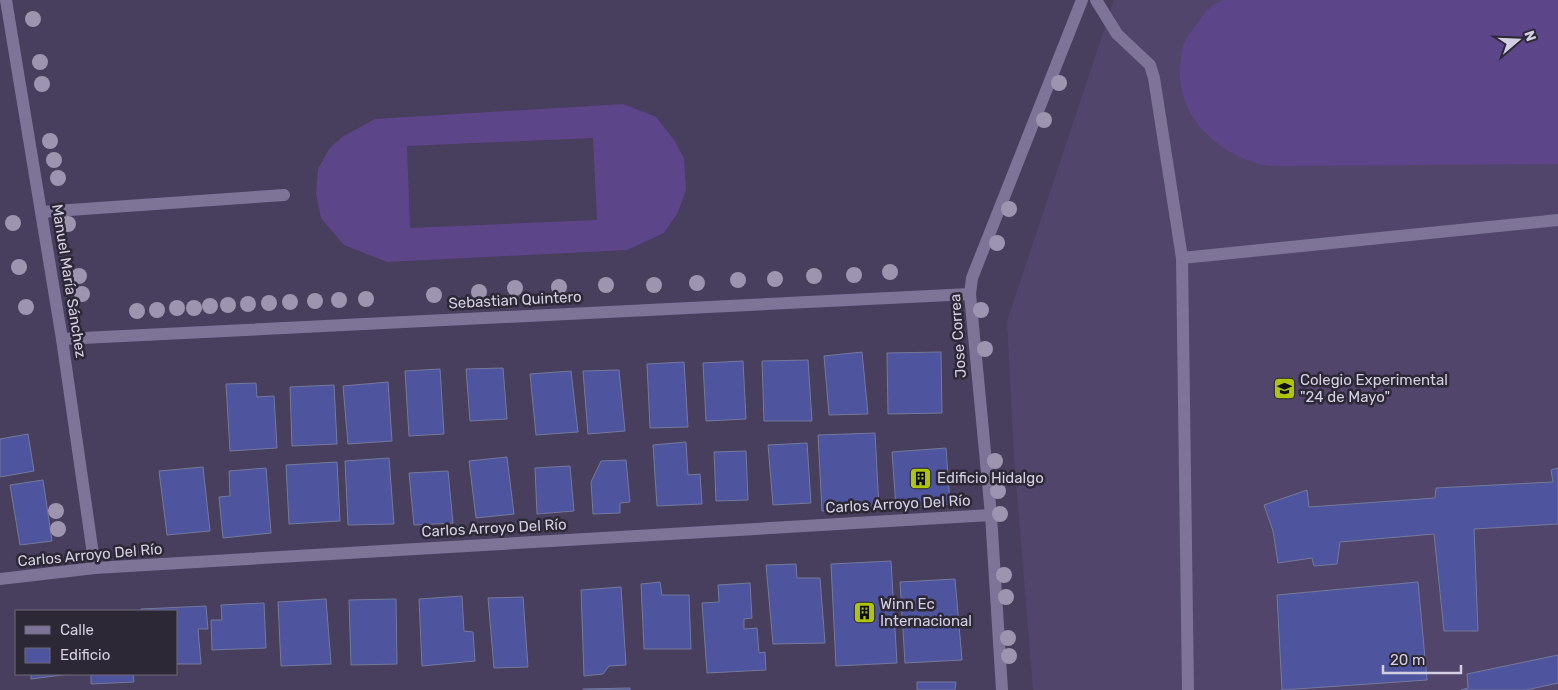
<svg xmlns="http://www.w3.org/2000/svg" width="1558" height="690" viewBox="0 0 1558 690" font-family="Rubik,sans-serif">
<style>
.built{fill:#51456b}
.garden{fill:#5d4589;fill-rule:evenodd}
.building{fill:#4e549e;stroke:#747a9c}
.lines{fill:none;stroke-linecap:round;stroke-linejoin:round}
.service{stroke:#7e7497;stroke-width:12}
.minor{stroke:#7e7497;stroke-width:12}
.tree{fill:#9d95af}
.labels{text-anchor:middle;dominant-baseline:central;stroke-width:5;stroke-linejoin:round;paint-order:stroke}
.street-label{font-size:15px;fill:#d3cee1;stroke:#2c2836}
.poi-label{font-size:15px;fill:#d3cee1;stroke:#2c2836;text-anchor:start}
</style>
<rect width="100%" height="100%" fill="#483e5d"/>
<!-- built -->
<path class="built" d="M1114,0H1558V690H1033L1014,457L1007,321Z"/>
<!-- garden -->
<g class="garden">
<path d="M1223,0H1558V164L1268,166C1218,157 1172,113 1181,59C1182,54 1182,46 1185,41C1187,35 1193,30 1196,25C1204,14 1209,5 1223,0Z"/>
<path d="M623,104L656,117L674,140L684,158L686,190L678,212L664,233L627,250L387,262L344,245L321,218L316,194L318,169L329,149L342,137L375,119ZM593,138L597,220L410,228L407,146Z"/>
</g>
<!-- building -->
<g class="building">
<path d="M862,352L868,414L829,415L824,356Z"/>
<path d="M941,352L942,413L888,414L887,353Z"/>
<path d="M808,360L812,421H764L762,361Z"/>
<path d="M743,361L746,419L706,421L703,363Z"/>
<path d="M684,362L688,427L650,428L647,364Z"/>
<path d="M503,368L507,419L470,421L466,369Z"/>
<path d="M440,369L444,434L409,436L405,371Z"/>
<path d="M619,370L625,431L588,434L583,371Z"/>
<path d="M571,371L578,432L536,435L530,374Z"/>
<path d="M388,382L392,441L348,444L343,386Z"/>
<path d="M256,383L257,397L274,396L277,448L230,451L226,384Z"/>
<path d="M334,385L337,444L292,446L290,387Z"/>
<path d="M875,433L879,508L822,511L818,435Z"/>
<path d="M28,434L34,471L0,477V439Z"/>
<path d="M686,442L688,475L700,474L702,504L657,506L653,445Z"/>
<path d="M807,443L811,503L773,505L768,445Z"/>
<path d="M946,448L950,504L896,508L892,452Z"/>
<path d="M746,451L748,500L716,501L714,452Z"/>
<path d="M507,457L514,514L476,518L469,461Z"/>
<path d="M389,458L394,524L348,525L345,461Z"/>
<path d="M626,460L630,502L620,503V513L593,514L591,482L601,461Z"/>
<path d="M337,462L340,521L289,524L286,465Z"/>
<path d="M570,466L574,511L537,514L535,468Z"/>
<path d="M203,467L210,531L167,535L159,471Z"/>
<path d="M266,468L271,533L223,538L219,497L230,496L229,471Z"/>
<path d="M1558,468V524L1474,529L1478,631H1444L1434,534L1340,542L1337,564L1314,566L1312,558L1278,563L1273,531L1264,505L1307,490L1309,507L1435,498L1436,488L1553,482L1551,470Z"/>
<path d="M448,471L453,523L414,525L409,473Z"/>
<path d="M43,480L52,541L20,545L10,485Z"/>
<path d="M891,561L897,663L836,666L831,564Z"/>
<path d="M796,564L797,578H820L825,643L773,644L766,565Z"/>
<path d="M955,579L962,660L905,663L900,582Z"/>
<path d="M660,582L662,595H689L691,649H644L641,584Z"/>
<path d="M1418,582L1427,680L1282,690L1277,595Z"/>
<path d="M750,583L752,618L744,619V629L757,628L759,653L765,652L766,670L707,673L702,603L719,602L718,585Z"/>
<path d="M621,587L626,665L609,666L603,674L584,676L581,590Z"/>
<path d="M462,596L464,631L473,632L475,661L422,666L419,599Z"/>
<path d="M523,597L528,667L494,668L488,598Z"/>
<path d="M326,599L331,664L281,666L278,602Z"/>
<path d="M396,599L397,664L351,665L349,600Z"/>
<path d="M264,603L266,648L212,650L211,620H222L221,605Z"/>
<path d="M206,606L208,629H198L201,664H176V611H141V609Z"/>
<path d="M1558,655V683L1526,690H1461L1468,688L1467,674Z"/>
<path d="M31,674H70L31,679Z"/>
<path d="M91,674H133L134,682L91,684Z"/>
<path d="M917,682H956L955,690H917Z"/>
<path d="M630,688V690H583V689Z"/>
</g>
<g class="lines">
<!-- service -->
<g class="service">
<path d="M1096,0L1117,34L1150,65L1154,78L1182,258L1188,690"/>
<path d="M41,212L284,195"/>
<path d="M1182,258L1558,220"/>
</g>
<!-- minor -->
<g class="minor">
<path d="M6,0L62,339L95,568"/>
<path d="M62,339L970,294"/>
<path d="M0,579L95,568L991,515"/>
<path d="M1002,690L991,515L970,294L972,278L1082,0"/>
</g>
</g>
<!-- trees -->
<g class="tree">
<circle cx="33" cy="19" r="8"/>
<circle cx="40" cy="62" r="8"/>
<circle cx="1059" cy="83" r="8"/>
<circle cx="42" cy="84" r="8"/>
<circle cx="1044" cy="120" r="8"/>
<circle cx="50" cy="141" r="8"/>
<circle cx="54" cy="160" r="8"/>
<circle cx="58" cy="178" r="8"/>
<circle cx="1009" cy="209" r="8"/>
<circle cx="13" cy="223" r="8"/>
<circle cx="68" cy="224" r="8"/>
<circle cx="997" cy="243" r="8"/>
<circle cx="19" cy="267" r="8"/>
<circle cx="890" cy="272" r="8"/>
<circle cx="854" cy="275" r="8"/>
<circle cx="79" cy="276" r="8"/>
<circle cx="814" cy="276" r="8"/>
<circle cx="775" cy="279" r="8"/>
<circle cx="738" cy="280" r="8"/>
<circle cx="697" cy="283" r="8"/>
<circle cx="606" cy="285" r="8"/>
<circle cx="654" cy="285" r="8"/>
<circle cx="559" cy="287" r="8"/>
<circle cx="515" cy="288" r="8"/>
<circle cx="479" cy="292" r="8"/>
<circle cx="82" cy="294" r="8"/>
<circle cx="434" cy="295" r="8"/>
<circle cx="366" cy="299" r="8"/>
<circle cx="339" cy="300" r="8"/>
<circle cx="315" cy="301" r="8"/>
<circle cx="290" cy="302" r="8"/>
<circle cx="269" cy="303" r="8"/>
<circle cx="248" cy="304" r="8"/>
<circle cx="228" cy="305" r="8"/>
<circle cx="210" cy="306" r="8"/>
<circle cx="26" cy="307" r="8"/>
<circle cx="177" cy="308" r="8"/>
<circle cx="194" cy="308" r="8"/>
<circle cx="157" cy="310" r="8"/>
<circle cx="981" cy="310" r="8"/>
<circle cx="137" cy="311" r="8"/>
<circle cx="985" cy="349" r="8"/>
<circle cx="995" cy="461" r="8"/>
<circle cx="998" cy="491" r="8"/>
<circle cx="56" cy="511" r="8"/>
<circle cx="1000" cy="514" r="8"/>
<circle cx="58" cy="529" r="8"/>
<circle cx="1004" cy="575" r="8"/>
<circle cx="1006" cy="597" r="8"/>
<circle cx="1008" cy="638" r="8"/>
<circle cx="1009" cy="656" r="8"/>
</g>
<!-- icons -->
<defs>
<symbol id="university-square" viewBox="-11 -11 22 22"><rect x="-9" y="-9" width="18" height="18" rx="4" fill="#aec509" stroke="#2c2836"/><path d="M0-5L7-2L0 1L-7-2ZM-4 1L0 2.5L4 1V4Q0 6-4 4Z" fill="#111"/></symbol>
<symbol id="building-square" viewBox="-11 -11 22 22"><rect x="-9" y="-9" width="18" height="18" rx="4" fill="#aec509" stroke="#2c2836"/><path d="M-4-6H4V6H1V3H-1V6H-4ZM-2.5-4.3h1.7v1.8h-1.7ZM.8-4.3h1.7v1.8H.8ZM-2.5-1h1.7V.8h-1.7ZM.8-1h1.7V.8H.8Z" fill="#111"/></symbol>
</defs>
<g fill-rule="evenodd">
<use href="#university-square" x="1272" y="376" width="25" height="25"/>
<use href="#building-square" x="908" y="466" width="25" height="25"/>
<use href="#building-square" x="852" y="600" width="25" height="25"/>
</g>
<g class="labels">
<!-- street labels -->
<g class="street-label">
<text transform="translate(69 281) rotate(81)">Manuel María Sánchez</text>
<text transform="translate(515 300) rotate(-3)">Sebastian Quintero</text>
<text transform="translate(958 336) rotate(-94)">Jose Correa</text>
<text transform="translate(898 504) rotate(-3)">Carlos Arroyo Del Río</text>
<text transform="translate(494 528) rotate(-3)">Carlos Arroyo Del Río</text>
<text transform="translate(90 555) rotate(-5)">Carlos Arroyo Del Río</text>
</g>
<!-- poi labels -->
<g class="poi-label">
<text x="1300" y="380">Colegio Experimental<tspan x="1300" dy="17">"24 de Mayo"</tspan></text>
<text x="937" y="478">Edificio Hidalgo</text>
<text x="880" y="604">Winn Ec<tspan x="880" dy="17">Internacional</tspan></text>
</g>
</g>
<!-- legend -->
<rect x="15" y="610" width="162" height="65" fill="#2c2836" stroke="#6f6a7a"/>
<rect x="25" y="626" width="25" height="8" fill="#7e7497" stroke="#6f6a7a"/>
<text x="60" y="635" font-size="15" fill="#d3cee1">Calle</text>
<rect x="25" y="648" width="25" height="15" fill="#4e549e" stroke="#6f6a7a"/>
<text x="60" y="660" font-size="15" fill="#d3cee1">Edificio</text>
<!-- north arrow -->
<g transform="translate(1518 40) rotate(71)" stroke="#2c2836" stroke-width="4" paint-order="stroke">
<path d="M0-4L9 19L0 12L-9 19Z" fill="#d3cee1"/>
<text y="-8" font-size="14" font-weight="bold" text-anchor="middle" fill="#d3cee1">N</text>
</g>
<!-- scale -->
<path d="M1383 665v8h78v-8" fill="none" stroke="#d3cee1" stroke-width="2.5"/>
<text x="1390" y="665" font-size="15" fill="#d3cee1" stroke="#2c2836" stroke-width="4" paint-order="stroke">20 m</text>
</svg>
